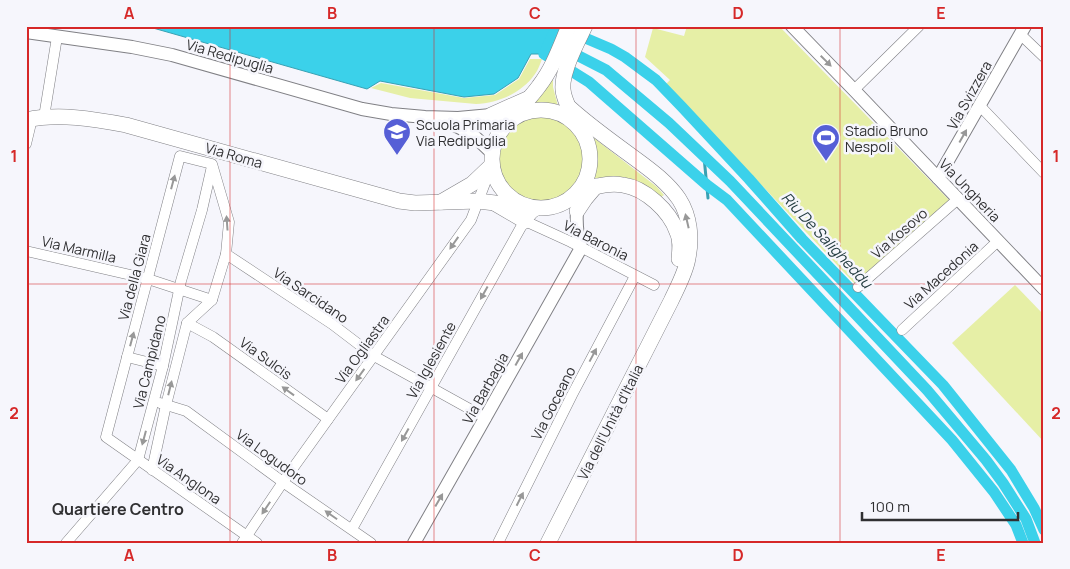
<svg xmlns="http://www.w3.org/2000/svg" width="1070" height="569" viewBox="0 0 1070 569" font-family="Manrope,sans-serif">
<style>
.green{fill:#e6efa6}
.water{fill:#3bd1ea;stroke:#38a1b3}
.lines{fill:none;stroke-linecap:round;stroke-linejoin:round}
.stream{stroke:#38a1b3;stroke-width:3}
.canal{stroke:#3bd1ea;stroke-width:11}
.minor-casing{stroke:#808085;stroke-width:11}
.tertiary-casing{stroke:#808085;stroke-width:14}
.secondary-casing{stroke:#808085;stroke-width:16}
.minor{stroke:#fff;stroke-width:10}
.tertiary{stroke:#fff;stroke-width:12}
.secondary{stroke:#fff;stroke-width:15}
.oneway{fill:#989898}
.grid{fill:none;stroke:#d62828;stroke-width:1;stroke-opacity:0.55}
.labels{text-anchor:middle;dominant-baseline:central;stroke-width:5;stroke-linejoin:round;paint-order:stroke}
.street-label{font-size:14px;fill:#303032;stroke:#f6f6fc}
.poi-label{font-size:14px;fill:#303032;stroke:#f6f6fc;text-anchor:start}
.water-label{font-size:15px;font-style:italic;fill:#233c40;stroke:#f6f6fc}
.quarter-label{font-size:16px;font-weight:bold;fill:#303032;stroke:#f6f6fc}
.neatline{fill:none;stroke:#d62828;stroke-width:2}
.grid-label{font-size:16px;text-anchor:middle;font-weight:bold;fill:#d62828}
</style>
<rect width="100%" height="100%" fill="#f6f6fc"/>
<!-- green -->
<g class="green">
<path d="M687,26H779L949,200L855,284L666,84L670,80L645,57L653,28L684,36Z"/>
<path d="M530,59H542C540,64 538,70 535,74C522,93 498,103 476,104L410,98L371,88L381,83L464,98L495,95L519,79Z"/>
<path d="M553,78V87L558,106L542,102L529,104Z"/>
<circle cx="541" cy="159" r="42"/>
<path d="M590,135L657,187L664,195L661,197C648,186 634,176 615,177C607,178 597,182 588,184C595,167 596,153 590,135Z"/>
<path d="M1015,285L1044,315V442L952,343Z"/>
</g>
<!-- water -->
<path class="water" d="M146,26H557L544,54H531L518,78L494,94L464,97L380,81L367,89Z"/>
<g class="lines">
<!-- stream -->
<path class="stream" d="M704,157L708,198"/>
<!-- canal -->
<g class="canal">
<path d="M567,50L606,70L669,123L730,181L927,390L986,460L1003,483L1026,519L1035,543"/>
<path d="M1023,543L1016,525L994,492L952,440L727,200L707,185L589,82L544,54L557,26L611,49L625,57L656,80L682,107L749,179L802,239L943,385L1011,470L1034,508L1044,530"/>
</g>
<defs>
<g id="minor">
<path d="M1021,35L1044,57"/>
<path d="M854,90L919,26"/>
<path d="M980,106L1044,173"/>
<path d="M44,117L57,37"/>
<path d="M26,144L32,119"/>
<path d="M525,221L571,242L654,285"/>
<path d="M26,251L148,279L212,300"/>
<path d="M226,254L332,324L374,356L486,418"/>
<path d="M858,287L958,199"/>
<path d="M187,323L213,337L328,419"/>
<path d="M902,330L998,241"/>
<path d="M127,357L163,366"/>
<path d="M160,403L186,411L287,485L371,543"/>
<path d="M152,470L166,405L187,323L212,300L226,254L229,222L212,164L180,156L106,437L257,543"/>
<path d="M352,529L521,227L533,213L539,209"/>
<path d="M66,543L138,460L163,366L181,281L202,210L212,166"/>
<path d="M242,543L283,482L471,220L490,170"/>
<path d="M498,543L572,395L635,276"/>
</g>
<g id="tertiary">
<path d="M792,26L854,90L1044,289"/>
<path d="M26,32L132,47L172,55L362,109L391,114L425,117L458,118L491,115L514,117"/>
<path d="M441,122L454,125L472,134L492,153"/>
<path d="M938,178L1025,26"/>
<path d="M414,543L480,427L581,248C577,235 576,224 577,211"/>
</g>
<g id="secondary">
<circle cx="541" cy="159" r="49"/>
<path d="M491,115L527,99"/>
<path d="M515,116C522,105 532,96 539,86C553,68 560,47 569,26"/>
<path d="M573,117C570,110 566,103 564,95C558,77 577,43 585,26"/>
<path d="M26,120C59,113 94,119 126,125L399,201L415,203L478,201L495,203L520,204"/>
<path d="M578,193C592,187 607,182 623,185C645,188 670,211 677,232C681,240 680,249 679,259"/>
<path d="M441,202L472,184L492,165"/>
<path d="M496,204L525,221"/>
<path d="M577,211L585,199L596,186"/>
<path d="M548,543L671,301C677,288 686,272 688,258C692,238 690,216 679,199C668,183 652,171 637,160C614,143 591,127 570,108"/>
</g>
</defs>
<!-- minor casing -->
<use href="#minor" class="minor-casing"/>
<!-- tertiary casing -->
<use href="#tertiary" class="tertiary-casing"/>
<!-- secondary casing -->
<use href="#secondary" class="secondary-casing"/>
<!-- minor -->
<use href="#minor" class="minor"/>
<!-- tertiary -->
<use href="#tertiary" class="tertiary"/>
<!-- secondary -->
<use href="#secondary" class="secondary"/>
</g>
<!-- one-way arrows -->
<defs><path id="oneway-solid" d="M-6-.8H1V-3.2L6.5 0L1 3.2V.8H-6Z" transform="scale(1.25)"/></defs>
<g class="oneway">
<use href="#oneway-solid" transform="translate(826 61) rotate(45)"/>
<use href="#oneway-solid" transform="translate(963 136) rotate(-61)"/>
<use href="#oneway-solid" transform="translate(173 182) rotate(-75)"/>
<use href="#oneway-solid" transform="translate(687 221) rotate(-103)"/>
<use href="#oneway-solid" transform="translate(227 223) rotate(-94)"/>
<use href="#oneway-solid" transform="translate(454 243) rotate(125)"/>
<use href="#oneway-solid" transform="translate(484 293) rotate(119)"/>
<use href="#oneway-solid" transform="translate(132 339) rotate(-75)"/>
<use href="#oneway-solid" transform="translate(593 355) rotate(-62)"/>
<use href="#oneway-solid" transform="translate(519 359) rotate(-61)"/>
<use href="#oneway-solid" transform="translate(360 375) rotate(126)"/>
<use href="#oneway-solid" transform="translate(170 388) rotate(-76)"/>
<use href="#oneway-solid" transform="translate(288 391) rotate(-144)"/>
<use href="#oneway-solid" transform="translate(405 435) rotate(119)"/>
<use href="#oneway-solid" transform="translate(144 438) rotate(105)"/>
<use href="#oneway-solid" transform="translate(520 499) rotate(-63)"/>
<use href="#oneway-solid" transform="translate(439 500) rotate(-60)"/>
<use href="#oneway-solid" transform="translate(266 508) rotate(124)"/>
<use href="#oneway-solid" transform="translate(331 515) rotate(-145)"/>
</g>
<!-- grid -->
<path class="grid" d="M230,26V543M434,26V543M636,26V543M840,26V543M26,284H1044"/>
<!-- icons -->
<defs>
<symbol id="school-pin" viewBox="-11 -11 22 30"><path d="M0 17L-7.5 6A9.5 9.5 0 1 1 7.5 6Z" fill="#565fd6" stroke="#f6f6fc"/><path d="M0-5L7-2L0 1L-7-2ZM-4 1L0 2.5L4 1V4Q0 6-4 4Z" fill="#fff"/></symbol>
<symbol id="stadium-pin" viewBox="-11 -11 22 30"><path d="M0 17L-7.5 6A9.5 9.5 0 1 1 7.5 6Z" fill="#565fd6" stroke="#f6f6fc"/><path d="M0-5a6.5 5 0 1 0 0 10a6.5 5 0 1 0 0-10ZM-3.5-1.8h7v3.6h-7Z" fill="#fff"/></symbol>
</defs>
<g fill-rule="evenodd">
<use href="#school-pin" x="381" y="116" width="32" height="43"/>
<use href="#stadium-pin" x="810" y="122" width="32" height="43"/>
</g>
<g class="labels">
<!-- street labels -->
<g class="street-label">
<text transform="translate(230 56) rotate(16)">Via Redipuglia</text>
<text transform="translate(969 95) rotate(-61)">Via Svizzera</text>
<text transform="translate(234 155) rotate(16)">Via Roma</text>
<text transform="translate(970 190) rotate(46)">Via Ungheria</text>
<text transform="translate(899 233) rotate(-41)">Via Kosovo</text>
<text transform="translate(596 240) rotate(27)">Via Baronia</text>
<text transform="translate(79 249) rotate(13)">Via Marmilla</text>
<text transform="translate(941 275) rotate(-42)">Via Macedonia</text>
<text transform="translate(134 277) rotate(-75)">Via della Giara</text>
<text transform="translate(311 295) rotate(34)">Via Sarcidano</text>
<text transform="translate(362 349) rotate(-54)">Via Ogliastra</text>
<text transform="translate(266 358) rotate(36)">Via Sulcis</text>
<text transform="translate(431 360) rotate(-61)">Via Iglesiente</text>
<text transform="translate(149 362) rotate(-76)">Via Campidano</text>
<text transform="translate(485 388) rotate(-61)">Via Barbagia</text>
<text transform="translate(553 403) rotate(-63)">Via Goceano</text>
<text transform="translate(610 422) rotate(-63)">Via dell'Unità d'Italia</text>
<text transform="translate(272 457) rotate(36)">Via Logudoro</text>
<text transform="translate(189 479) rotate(35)">Via Anglona</text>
</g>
<!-- poi labels -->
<g class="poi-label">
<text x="416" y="124">Scuola Primaria<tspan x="416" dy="16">Via Redipuglia</tspan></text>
<text x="845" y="130">Stadio Bruno<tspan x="845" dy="16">Nespoli</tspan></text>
</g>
<!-- water labels -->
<g class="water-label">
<text transform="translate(827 240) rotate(47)">Riu De Saligheddu</text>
</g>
<!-- quarter labels -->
<g class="quarter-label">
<text x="118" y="509">Quartiere Centro</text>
</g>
</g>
<!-- border -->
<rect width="1070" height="569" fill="none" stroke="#f6f6fc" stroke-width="55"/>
<!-- scale -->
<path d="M862 512v8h156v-8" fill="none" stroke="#303032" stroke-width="2.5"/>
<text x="870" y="512" font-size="15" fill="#303032" stroke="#f6f6fc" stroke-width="4" paint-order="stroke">100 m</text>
<rect x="28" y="28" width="1014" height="514" class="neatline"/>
<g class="grid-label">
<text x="129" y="19">A</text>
<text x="332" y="19">B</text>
<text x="535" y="19">C</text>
<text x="738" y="19">D</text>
<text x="941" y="19">E</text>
<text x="14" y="162">1</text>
<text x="1056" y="162">1</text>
<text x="14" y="419">2</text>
<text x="1056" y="419">2</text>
<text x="129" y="561">A</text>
<text x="332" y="561">B</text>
<text x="535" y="561">C</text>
<text x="738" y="561">D</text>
<text x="941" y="561">E</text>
</g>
</svg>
